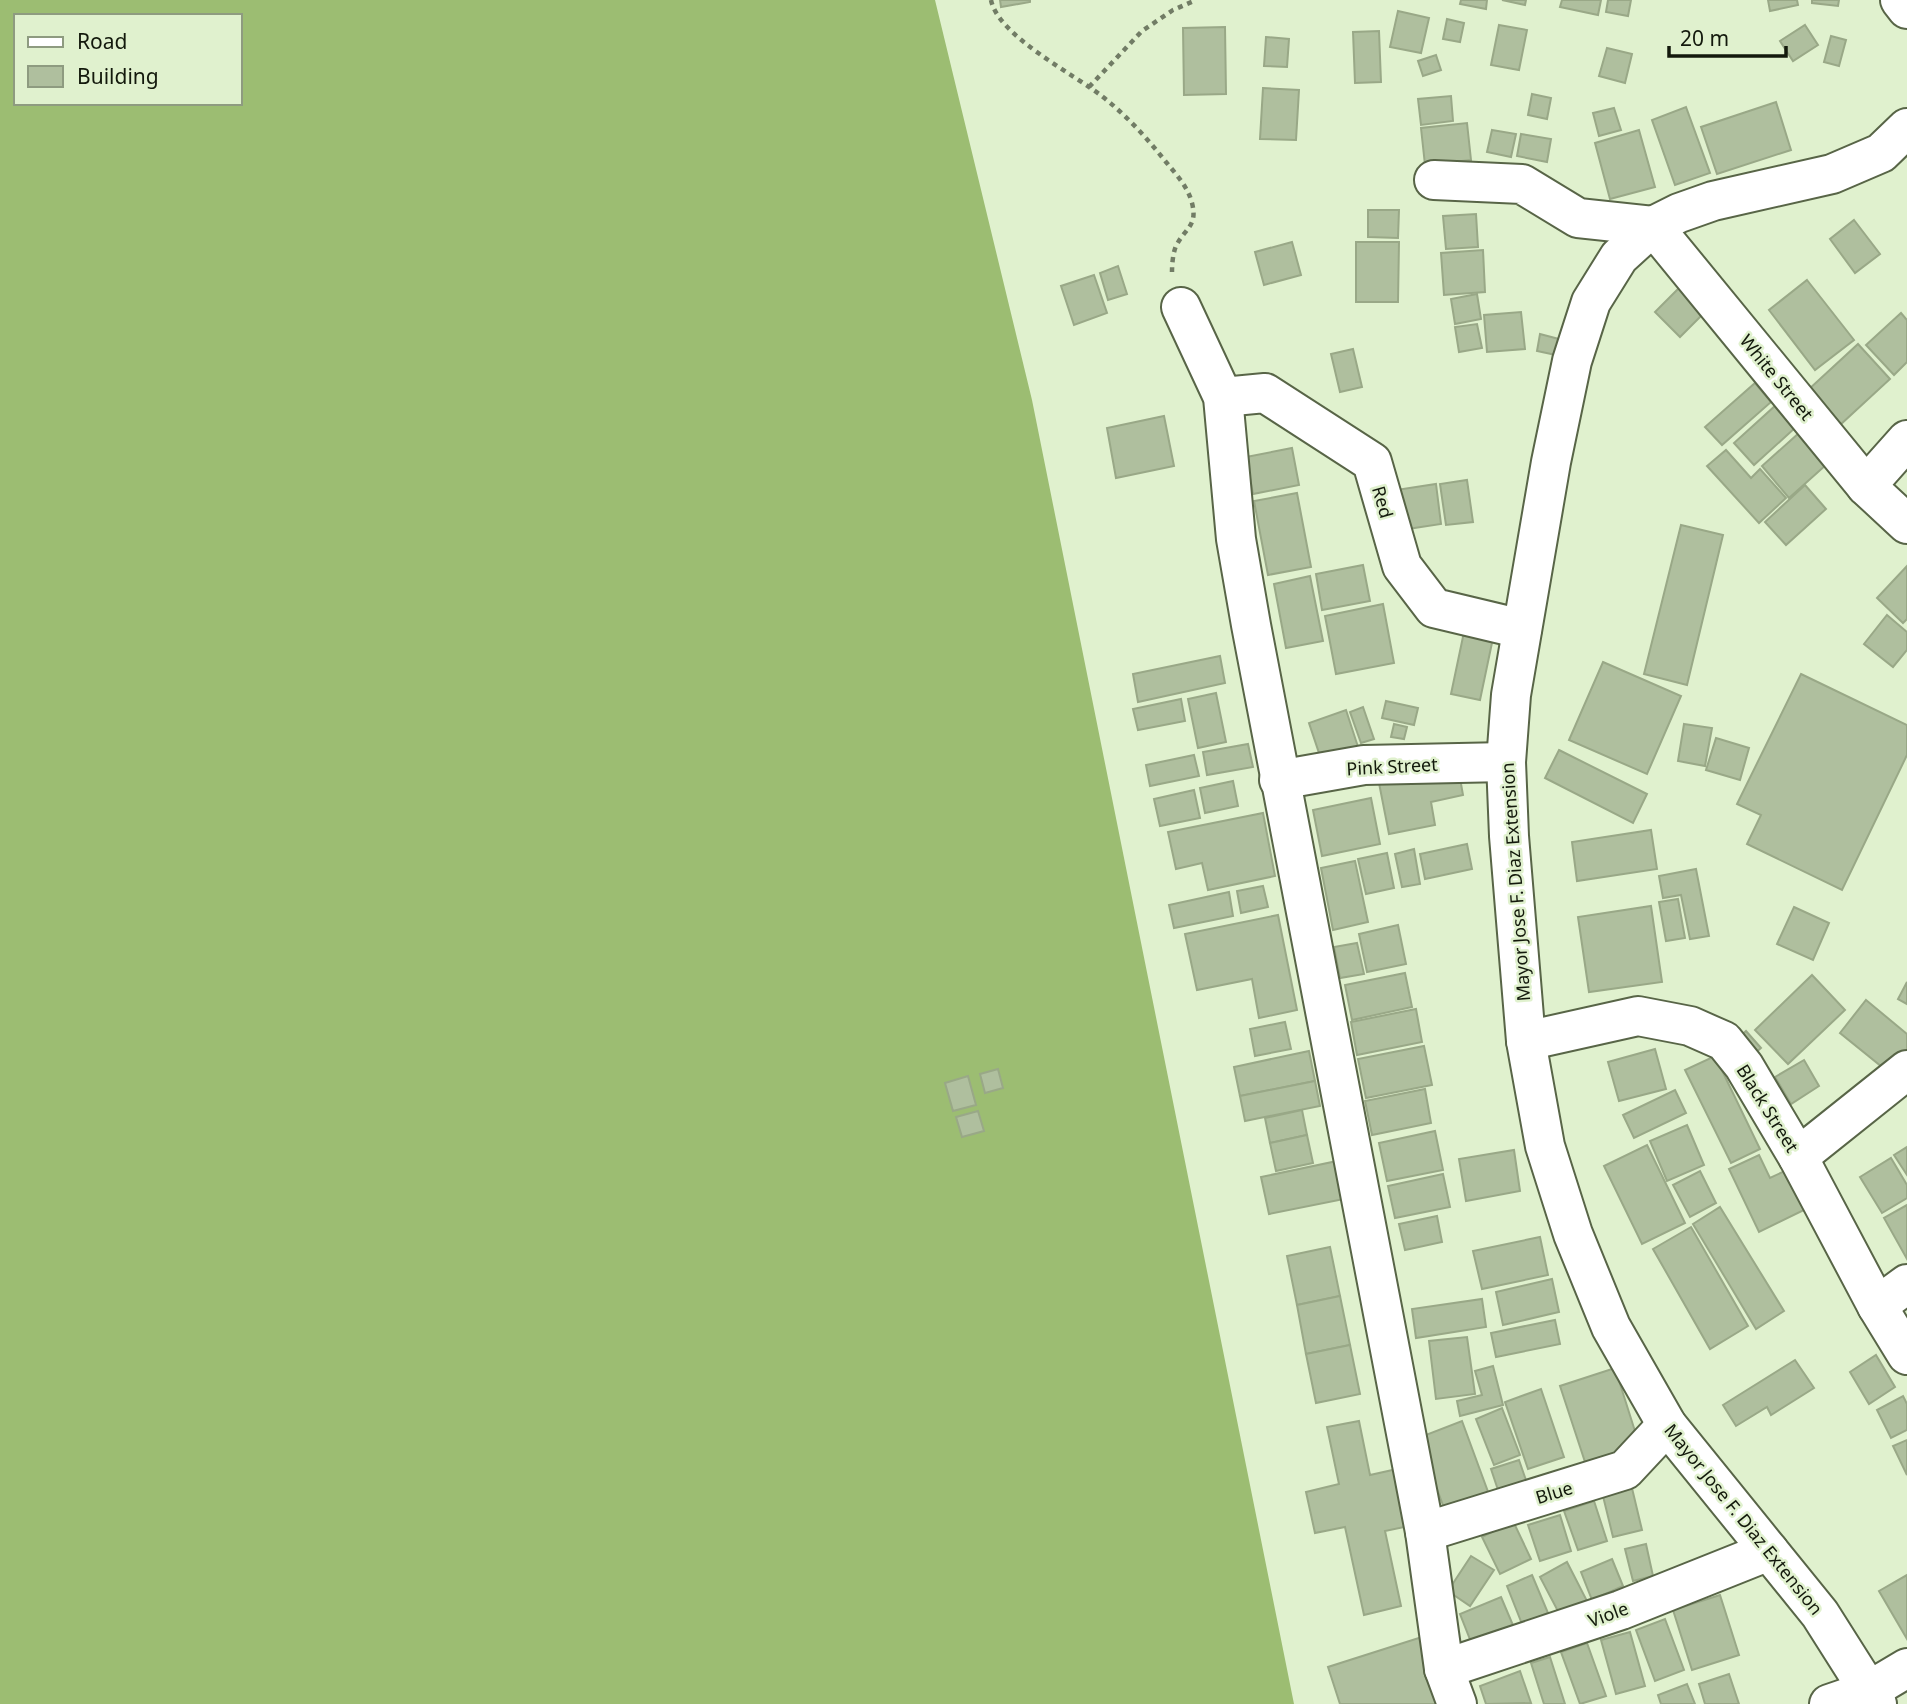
<svg xmlns="http://www.w3.org/2000/svg" width="1907" height="1704" viewBox="0 0 1907 1704" font-family="'Noto Sans',sans-serif">
<style>
.forest{fill:#9cbd72;fill-rule:evenodd}
.building{fill:#afbf9e;stroke:#99a887;stroke-width:2}
.lines{fill:none;stroke-linecap:round;stroke-linejoin:round}
.minor-casing{stroke:#586547;stroke-width:42}
.tertiary-casing{stroke:#586547;stroke-width:42}
.path{stroke:#717c65;stroke-width:4.5;stroke-dasharray:5 5;stroke-linecap:butt}
.minor{stroke:#fff;stroke-width:38}
.tertiary{stroke:#fff;stroke-width:38}
.labels{text-anchor:middle;dominant-baseline:central;stroke-width:5;stroke-linejoin:round;paint-order:stroke}
.street-label{font-size:18px;fill:#13190c;stroke:#e0f1ce}
</style>
<rect width="100%" height="100%" fill="#e0f1ce"/>
<!-- forest -->
<path class="forest" d="M0,0H935L1032,400L1294,1704H0ZM16,16H240V103H16Z"/>
<!-- building -->
<g class="building">
<path d="M1000,0H1030V2L1001,7Z"/>
<path d="M1461,0H1487L1486,9L1460,4Z"/>
<path d="M1502,0H1526L1525,5Z"/>
<path d="M1562,0H1601L1598,15L1560,7Z"/>
<path d="M1608,0H1631L1628,16L1606,12Z"/>
<path d="M1768,0H1797L1798,5L1770,11Z"/>
<path d="M1812,0H1839L1838,6L1812,3Z"/>
<path d="M1398,11L1429,18L1421,53L1390,47Z"/>
<path d="M1447,19L1464,23L1460,42L1443,39Z"/>
<path d="M1499,25L1527,30L1519,70L1491,65Z"/>
<path d="M1805,25L1818,45L1793,61L1780,41Z"/>
<path d="M1225,27L1226,94L1184,95L1183,28Z"/>
<path d="M1379,31L1381,82L1355,83L1353,32Z"/>
<path d="M1831,36L1846,40L1839,66L1824,62Z"/>
<path d="M1266,37L1289,39L1287,67L1264,66Z"/>
<path d="M1607,48L1632,54L1625,83L1599,76Z"/>
<path d="M1436,55L1441,70L1423,76L1418,61Z"/>
<path d="M1263,88L1299,90L1296,140L1260,139Z"/>
<path d="M1532,94L1551,98L1547,119L1528,115Z"/>
<path d="M1451,96L1453,121L1421,125L1418,99Z"/>
<path d="M1776,102L1791,150L1717,174L1701,127Z"/>
<path d="M1686,107L1710,173L1675,185L1652,120Z"/>
<path d="M1614,108L1621,130L1599,136L1593,113Z"/>
<path d="M1467,123L1471,160L1425,165L1421,128Z"/>
<path d="M1492,130L1516,134L1511,157L1487,152Z"/>
<path d="M1639,130L1655,187L1610,199L1595,143Z"/>
<path d="M1521,134L1551,139L1547,162L1517,156Z"/>
<path d="M1368,210H1399L1398,238L1368,237Z"/>
<path d="M1476,214L1478,247L1446,249L1443,216Z"/>
<path d="M1854,220L1880,254L1855,273L1830,239Z"/>
<path d="M1292,242L1301,275L1264,285L1255,252Z"/>
<path d="M1356,242H1399L1398,302H1356Z"/>
<path d="M1483,250L1485,292L1444,295L1441,253Z"/>
<path d="M1118,266L1127,294L1108,300L1100,273Z"/>
<path d="M1094,275L1107,313L1074,325L1061,286Z"/>
<path d="M1807,280L1854,340L1815,370L1769,310Z"/>
<path d="M1680,287L1705,312L1680,337L1655,312Z"/>
<path d="M1477,294L1481,319L1455,324L1451,299Z"/>
<path d="M1521,312L1525,349L1487,352L1484,315Z"/>
<path d="M1901,313L1907,320V362L1894,375L1866,345Z"/>
<path d="M1477,324L1482,348L1459,352L1455,327Z"/>
<path d="M1540,334L1559,339L1556,355L1537,351Z"/>
<path d="M1858,344L1890,379L1840,425L1808,390Z"/>
<path d="M1353,349L1362,387L1340,392L1331,354Z"/>
<path d="M1755,383L1771,402L1722,445L1705,427Z"/>
<path d="M1776,405L1796,427L1754,465L1734,443Z"/>
<path d="M1164,416L1174,466L1116,478L1107,428Z"/>
<path d="M1799,433L1827,464L1789,498L1762,466Z"/>
<path d="M1292,448L1299,485L1253,494L1246,457Z"/>
<path d="M1726,450L1751,478L1760,469L1786,498L1759,523L1707,466Z"/>
<path d="M1467,480L1473,522L1446,525L1440,484Z"/>
<path d="M1436,484L1441,524L1401,530L1396,490Z"/>
<path d="M1805,485L1826,509L1786,545L1765,522Z"/>
<path d="M1297,493L1311,567L1268,575L1254,501Z"/>
<path d="M1681,525L1723,535L1687,685L1644,674Z"/>
<path d="M1363,565L1370,601L1322,610L1316,574Z"/>
<path d="M1907,566V619L1903,623L1877,598Z"/>
<path d="M1310,576L1323,641L1286,648L1274,584Z"/>
<path d="M1383,604L1394,663L1336,674L1325,616Z"/>
<path d="M1887,615L1907,632V650L1893,667L1864,644Z"/>
<path d="M1464,632L1493,638L1480,700L1451,694Z"/>
<path d="M1220,656L1225,683L1138,702L1133,674Z"/>
<path d="M1603,662L1681,696L1647,774L1569,740Z"/>
<path d="M1801,674L1907,725V755L1842,890L1747,844L1761,815L1737,804Z"/>
<path d="M1216,693L1226,742L1198,748L1188,699Z"/>
<path d="M1181,699L1185,721L1138,730L1133,709Z"/>
<path d="M1386,701L1418,708L1414,725L1382,718Z"/>
<path d="M1363,707L1374,739L1361,743L1350,712Z"/>
<path d="M1346,710L1360,753L1323,765L1309,723Z"/>
<path d="M1394,724L1407,727L1404,739L1391,737Z"/>
<path d="M1684,724L1712,728L1705,766L1678,761Z"/>
<path d="M1716,738L1749,748L1740,780L1706,770Z"/>
<path d="M1248,744L1253,767L1207,775L1203,752Z"/>
<path d="M1559,750L1647,794L1633,823L1545,778Z"/>
<path d="M1194,755L1199,776L1150,786L1146,765Z"/>
<path d="M1458,767L1463,795L1431,802L1435,825L1389,834L1379,783Z"/>
<path d="M1233,781L1238,806L1205,813L1200,788Z"/>
<path d="M1194,790L1200,818L1160,826L1154,799Z"/>
<path d="M1371,798L1380,844L1322,856L1313,810Z"/>
<path d="M1263,813L1275,876L1208,890L1202,863L1176,869L1168,832Z"/>
<path d="M1651,830L1657,869L1577,881L1572,842Z"/>
<path d="M1467,844L1472,869L1425,879L1420,854Z"/>
<path d="M1414,849L1420,884L1402,887L1395,854Z"/>
<path d="M1387,853L1394,888L1366,894L1358,859Z"/>
<path d="M1355,861L1368,922L1333,930L1321,868Z"/>
<path d="M1696,869L1709,936L1690,939L1681,895L1663,898L1659,876Z"/>
<path d="M1263,886L1268,907L1241,913L1237,891Z"/>
<path d="M1229,892L1233,916L1174,928L1169,905Z"/>
<path d="M1678,899L1685,938L1666,941L1659,902Z"/>
<path d="M1651,906L1662,982L1589,992L1578,917Z"/>
<path d="M1794,907L1829,923L1813,960L1777,944Z"/>
<path d="M1278,915L1297,1010L1259,1018L1252,979L1197,990L1185,934Z"/>
<path d="M1398,925L1406,964L1367,972L1359,934Z"/>
<path d="M1357,943L1364,974L1340,978L1334,947Z"/>
<path d="M1405,973L1412,1007L1352,1020L1345,985Z"/>
<path d="M1812,975L1845,1010L1788,1064L1755,1030Z"/>
<path d="M1907,982V1004L1898,999Z"/>
<path d="M1866,1000L1907,1034V1056L1892,1075L1840,1033Z"/>
<path d="M1416,1009L1422,1042L1357,1055L1351,1022Z"/>
<path d="M1285,1022L1291,1049L1255,1056L1250,1029Z"/>
<path d="M1746,1031L1761,1048L1746,1061L1732,1044Z"/>
<path d="M1424,1046L1432,1085L1366,1098L1358,1059Z"/>
<path d="M1655,1049L1666,1089L1619,1101L1608,1062Z"/>
<path d="M1309,1051L1315,1081L1240,1096L1234,1067Z"/>
<path d="M1715,1056L1760,1149L1731,1163L1685,1070Z"/>
<path d="M1804,1060L1819,1086L1791,1104L1775,1077Z"/>
<path d="M998,1069L1003,1088L985,1093L980,1074Z"/>
<path d="M968,1076L976,1105L953,1111L945,1083Z"/>
<path d="M1315,1081L1320,1106L1245,1121L1240,1096Z"/>
<path d="M1425,1089L1431,1123L1372,1135L1365,1101Z"/>
<path d="M1675,1090L1686,1113L1634,1138L1623,1115Z"/>
<path d="M1302,1110L1307,1135L1270,1143L1265,1118Z"/>
<path d="M978,1111L984,1131L962,1137L956,1117Z"/>
<path d="M1687,1125L1704,1165L1667,1181L1650,1141Z"/>
<path d="M1435,1131L1443,1170L1387,1181L1379,1143Z"/>
<path d="M1307,1135L1313,1163L1276,1171L1270,1143Z"/>
<path d="M1647,1145L1685,1223L1642,1244L1604,1166Z"/>
<path d="M1907,1147V1175L1894,1155Z"/>
<path d="M1514,1150L1520,1191L1466,1201L1459,1159Z"/>
<path d="M1759,1155L1770,1178L1789,1169L1808,1208L1759,1232L1729,1169Z"/>
<path d="M1891,1158L1907,1185V1198L1882,1213L1860,1177Z"/>
<path d="M1337,1161L1344,1199L1269,1214L1261,1177Z"/>
<path d="M1700,1171L1716,1203L1690,1217L1673,1185Z"/>
<path d="M1443,1174L1450,1207L1395,1218L1388,1186Z"/>
<path d="M1907,1205V1259L1884,1218Z"/>
<path d="M1720,1207L1784,1311L1756,1329L1693,1224Z"/>
<path d="M1437,1216L1442,1242L1405,1250L1399,1224Z"/>
<path d="M1691,1227L1748,1326L1710,1349L1653,1249Z"/>
<path d="M1540,1237L1548,1275L1482,1289L1473,1251Z"/>
<path d="M1330,1247L1340,1296L1297,1305L1287,1256Z"/>
<path d="M1552,1279L1559,1312L1503,1325L1496,1292Z"/>
<path d="M1340,1296L1350,1345L1306,1354L1297,1305Z"/>
<path d="M1482,1299L1486,1327L1416,1338L1412,1309Z"/>
<path d="M1555,1320L1560,1344L1496,1357L1491,1333Z"/>
<path d="M1467,1337L1475,1394L1436,1399L1429,1341Z"/>
<path d="M1350,1345L1360,1394L1316,1403L1306,1354Z"/>
<path d="M1876,1355L1895,1387L1869,1404L1850,1372Z"/>
<path d="M1795,1360L1814,1388L1771,1415L1767,1407L1736,1426L1723,1405Z"/>
<path d="M1493,1366L1503,1405L1460,1416L1457,1401L1482,1395L1475,1371Z"/>
<path d="M1615,1368L1640,1447L1586,1465L1560,1386Z"/>
<path d="M1541,1389L1564,1457L1528,1469L1505,1402Z"/>
<path d="M1903,1396L1907,1404V1430L1891,1438L1877,1410Z"/>
<path d="M1502,1408L1520,1455L1494,1465L1476,1419Z"/>
<path d="M1359,1421L1370,1475L1397,1469L1409,1526L1385,1531L1401,1606L1364,1615L1345,1527L1315,1533L1306,1492L1339,1484L1327,1427Z"/>
<path d="M1462,1421L1491,1500L1447,1516L1418,1438Z"/>
<path d="M1907,1440V1475L1893,1446Z"/>
<path d="M1519,1460L1528,1486L1500,1496L1491,1469Z"/>
<path d="M1631,1484L1642,1530L1613,1537L1602,1492Z"/>
<path d="M1594,1501L1607,1541L1578,1550L1564,1511Z"/>
<path d="M1560,1515L1571,1551L1540,1561L1528,1525Z"/>
<path d="M1513,1521L1531,1559L1500,1574L1482,1537Z"/>
<path d="M1646,1544L1653,1576L1633,1581L1625,1549Z"/>
<path d="M1471,1556L1494,1570L1470,1606L1448,1591Z"/>
<path d="M1612,1559L1623,1586L1592,1600L1581,1572Z"/>
<path d="M1567,1562L1588,1603L1561,1617L1540,1577Z"/>
<path d="M1532,1575L1548,1613L1522,1624L1507,1586Z"/>
<path d="M1907,1575V1639L1879,1591Z"/>
<path d="M1720,1595L1739,1655L1692,1670L1673,1610Z"/>
<path d="M1501,1597L1515,1630L1473,1647L1460,1614Z"/>
<path d="M1665,1619L1684,1670L1655,1681L1636,1630Z"/>
<path d="M1630,1632L1645,1686L1616,1694L1601,1640Z"/>
<path d="M1425,1636L1446,1704H1340L1328,1667Z"/>
<path d="M1587,1643L1606,1696L1580,1704L1561,1652Z"/>
<path d="M1550,1657L1565,1704H1544L1531,1663Z"/>
<path d="M1520,1671L1531,1703L1486,1704L1480,1686Z"/>
<path d="M1729,1674L1739,1704H1705L1699,1684Z"/>
<path d="M1687,1684L1695,1704H1661L1658,1695Z"/>
</g>
<g class="lines">
<defs>
<g id="minor">
<path d="M1434,180L1522,184L1578,218L1653,226L1866,486L1907,524"/>
<path d="M1181,307L1223,397L1236,539L1251,625L1425,1532L1444,1669L1457,1704"/>
<path d="M1223,397L1265,393L1372,462L1402,566L1434,608L1522,629"/>
<path d="M1866,486L1907,440"/>
<path d="M1279,780L1364,765L1506,762"/>
<path d="M1526,1041L1638,1016L1690,1026L1724,1041L1744,1066L1798,1157L1877,1306L1907,1355"/>
<path d="M1798,1157L1907,1070"/>
<path d="M1877,1306L1907,1284"/>
<path d="M1425,1532L1625,1470L1667,1425"/>
<path d="M1444,1669L1621,1610L1769,1551"/>
<path d="M1829,1704L1870,1690L1907,1668"/>
</g>
<g id="tertiary">
<path d="M1900,0L1907,9"/>
<path d="M1877,1704L1820,1614L1667,1425L1611,1327L1573,1234L1545,1146L1526,1041L1509,836L1506,762L1511,695L1551,462L1572,361L1591,302L1619,257L1653,226L1679,213L1713,201L1832,174L1881,153L1907,128"/>
</g>
</defs>
<!-- minor casing -->
<use href="#minor" class="minor-casing"/>
<!-- tertiary casing -->
<use href="#tertiary" class="tertiary-casing"/>
<!-- path -->
<g class="path">
<path d="M991,0C998,36 1074,74 1103,97C1127,116 1147,138 1166,162C1176,174 1188,187 1192,203C1198,226 1185,228 1176,246C1173,253 1172,264 1172,272"/>
<path d="M1089,87L1142,31L1173,10L1196,0"/>
</g>
<!-- minor -->
<use href="#minor" class="minor"/>
<!-- tertiary -->
<use href="#tertiary" class="tertiary"/>
</g>
<g class="labels">
<!-- street labels -->
<g class="street-label">
<text transform="translate(1777 377) rotate(51)">White Street</text>
<text transform="translate(1383 502) rotate(74)">Red</text>
<text transform="translate(1392 766) rotate(-3)">Pink Street</text>
<text transform="translate(1515 882) rotate(-94)">Mayor Jose F. Diaz Extension</text>
<text transform="translate(1768 1108) rotate(58)">Black Street</text>
<text transform="translate(1554 1492) rotate(-17)">Blue</text>
<text transform="translate(1744 1519) rotate(51)">Mayor Jose F. Diaz Extension</text>
<text transform="translate(1608 1614) rotate(-20)">Viole</text>
</g>
</g>
<!-- legend -->
<rect x="14" y="14" width="228" height="91" fill="#e0f1ce" stroke="#8e9b80" stroke-width="2"/>
<rect x="28" y="37" width="35" height="10" fill="#ffffff" stroke="#8e9b80" stroke-width="2"/>
<text x="77" y="49" font-size="21" fill="#13190c">Road</text>
<rect x="28" y="66" width="35" height="21" fill="#afbf9e" stroke="#8e9b80" stroke-width="2"/>
<text x="77" y="84" font-size="21" fill="#13190c">Building</text>
<!-- scale -->
<path d="M1669 46v10h117v-10" fill="none" stroke="#13190c" stroke-width="3.5"/>
<text x="1680" y="46" font-size="21" fill="#13190c" stroke="#e0f1ce" stroke-width="5" paint-order="stroke">20 m</text>
</svg>
